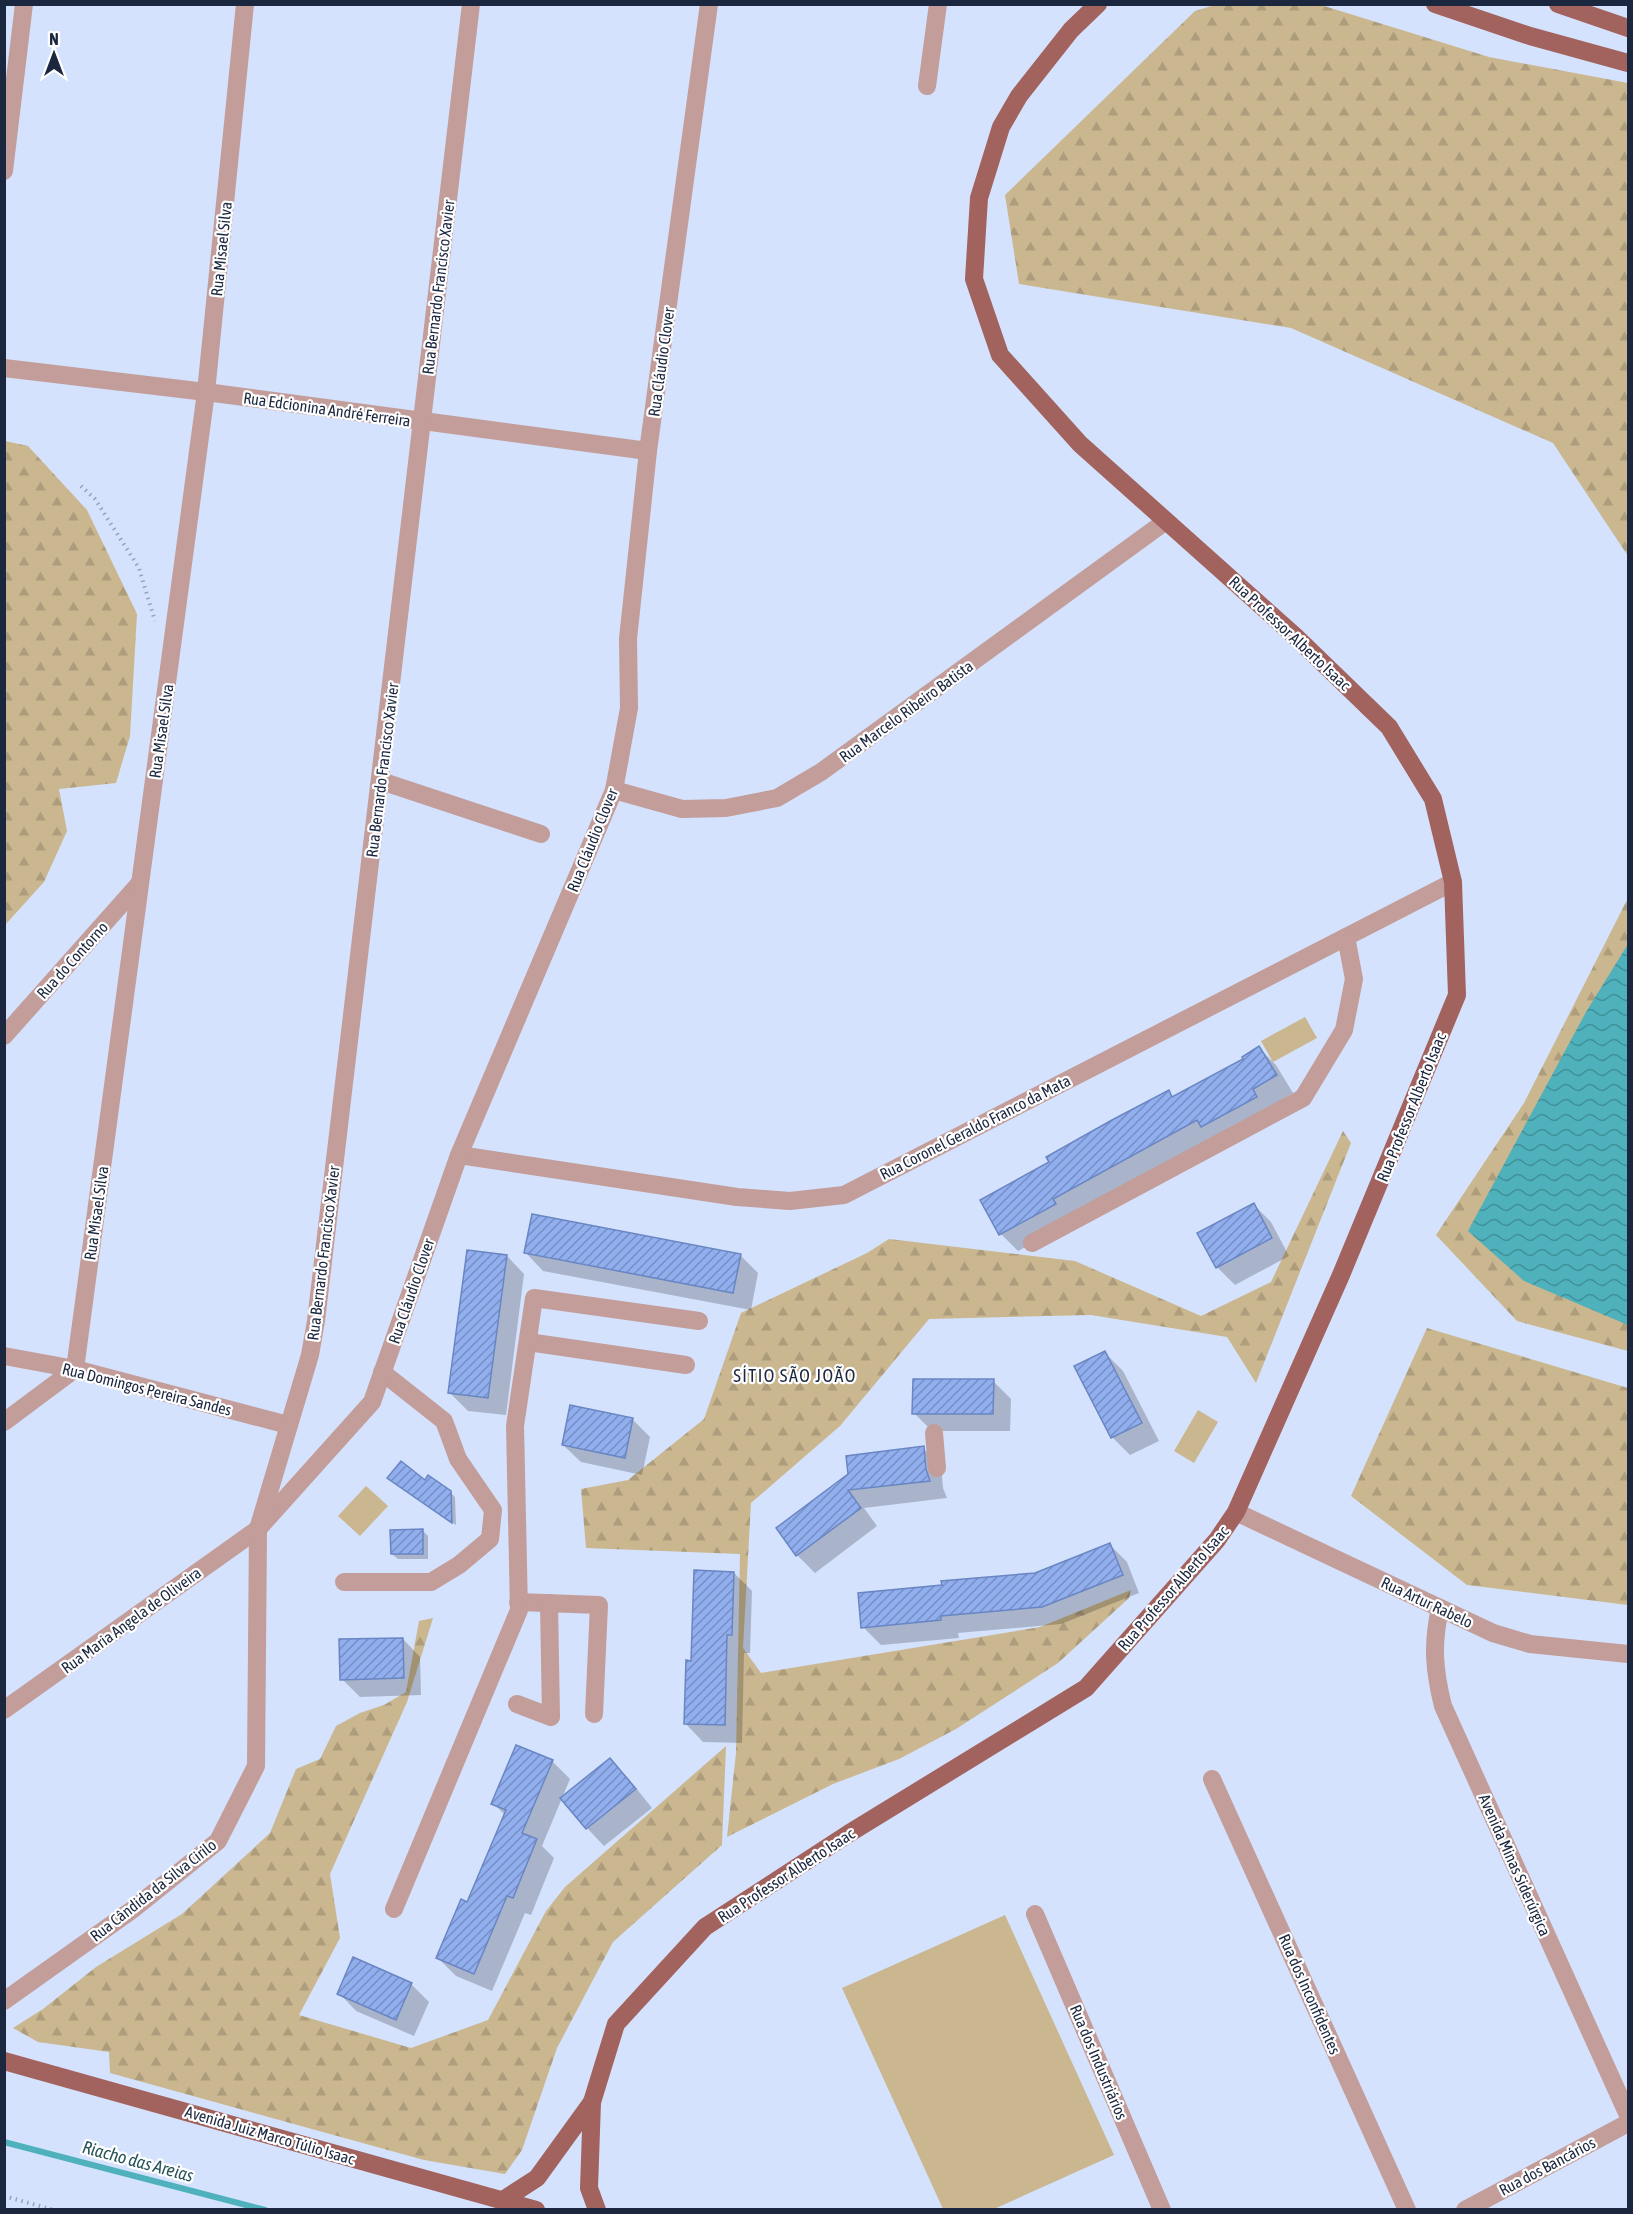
<svg xmlns="http://www.w3.org/2000/svg" width="1633" height="2214" viewBox="0 0 1633 2214" font-family="'Asap Condensed',sans-serif">
<style>
.forest{fill:url(#forest-firs)}
.park{fill:#cab78f}
.water{fill:url(#water-waves)}
.shadow{fill:#0003}
.lines{fill:none;stroke-linecap:round;stroke-linejoin:round}
.stream{stroke:#4eb1bb;stroke-width:6}
.building{fill:url(#building-hatch);stroke:#6986c3;stroke-width:1.5}
.path{stroke:#95a2bd;stroke-width:4;stroke-dasharray:1.5 4.5;stroke-linecap:butt}
.minor{stroke:#c29d99;stroke-width:18}
.major{stroke:#a2625d;stroke-width:18}
.labels{text-anchor:middle;dominant-baseline:central;stroke-width:4.5;stroke-linejoin:round;paint-order:stroke}
.street-label{font-size:16px;fill:#1b263f;stroke:#fff}
.neighbourhood-label{font-size:18px;letter-spacing:1.5px;fill:#1b263f;stroke:#fff}
.water-label{font-size:18px;font-style:italic;fill:#29555a;stroke:#fff}
</style>
<defs>
<pattern id="forest-firs" width="22" height="20" patternUnits="userSpaceOnUse" patternTransform="scale(1.5)"><rect width="22" height="20" fill="#cab78f"/><path d="M5 1l3.5 6h-7zM16 11l3.5 6h-7z" fill="#ad9d7c"/></pattern>
<pattern id="water-waves" width="16" height="10" patternUnits="userSpaceOnUse" patternTransform="scale(1.5)"><rect width="16" height="10" fill="#4eb1bb"/><path d="M0 5q4-4 8 0t8 0" fill="none" stroke="#409099"/></pattern>
<pattern id="building-hatch" width="6" height="6" patternUnits="userSpaceOnUse" patternTransform="scale(1.5)"><rect width="6" height="6" fill="#91afef"/><path d="M-1 1l2-2M0 6l6-6M5 7l2-2" fill="none" stroke="#768ec3"/></pattern>
</defs>
<rect width="100%" height="100%" fill="#d4e2fd"/>
<!-- forest -->
<g class="forest">
<path d="M1218,4L1321,5L1489,57L1628,83V556L1553,443L1291,328L1019,284L1005,195L1195,11Z"/>
<path d="M5,441L28,446L87,510L137,614L130,736L116,783L59,789L67,831L44,882L5,925Z"/>
<path d="M1628,898V1351L1517,1321L1436,1235L1524,1103Z"/>
<path d="M1343,1131L1351,1143L1256,1383L1227,1337L1091,1315L929,1319L840,1426L751,1503L743,1648L761,1673L1040,1627L1131,1590L1129,1598L1058,1663L956,1729L899,1759L833,1784L727,1837L736,1753L740,1554L586,1548L581,1489L628,1480L704,1419L741,1313L867,1253L889,1239L1075,1261L1201,1316L1271,1282Z"/>
<path d="M1427,1328L1628,1388V1605L1467,1585L1351,1496Z"/>
<path d="M433,1618L407,1702L330,1874L340,1938L299,2015L411,2048L488,2020L546,1911L565,1887L726,1746L722,1845L613,1942L557,2048L522,2150L505,2174L424,2160L110,2073L109,2052L38,2042L13,2028L43,2009L96,1967L182,1914L270,1833L296,1769L320,1759L336,1726L360,1713L384,1705L406,1692L419,1621Z"/>
</g>
<!-- park -->
<g class="park">
<path d="M1305,1017L1317,1038L1273,1062L1261,1041Z"/>
<path d="M1198,1410L1218,1422L1194,1463L1174,1451Z"/>
<path d="M366,1486L388,1506L360,1536L338,1516Z"/>
<path d="M1005,1915L1114,2155L994,2209H943L842,1988Z"/>
</g>
<!-- water -->
<path class="water" d="M1628,944V1325L1524,1281L1468,1231L1586,1012Z"/>
<!-- shadow -->
<g class="shadow">
<path d="M1259,1048L1276,1065L1293,1093L1072,1222L1018,1251L1001,1234L1051,1163L1168,1092L1174,1097L1245,1059Z"/>
<path d="M1253,1204L1271,1222L1289,1256L1235,1285L1217,1267L1199,1233Z"/>
<path d="M526,1253L740,1255L758,1273L751,1310L543,1271Z"/>
<path d="M507,1256L524,1274L506,1415L468,1411L450,1393Z"/>
<path d="M1105,1353L1123,1371L1159,1441L1130,1455L1112,1437Z"/>
<path d="M993,1381L1011,1399L1010,1431H932L914,1413Z"/>
<path d="M632,1419L650,1437L642,1475L581,1462L563,1445Z"/>
<path d="M923,1448L941,1466L943,1488L947,1498L864,1508L877,1526L815,1573L797,1555L778,1528Z"/>
<path d="M393,1482H425L450,1492L455,1497L456,1525Z"/>
<path d="M422,1530L428,1536V1559H398L392,1554Z"/>
<path d="M1109,1544L1127,1562L1139,1593L1061,1624L958,1633L959,1638L881,1645L863,1627L943,1587L1035,1574Z"/>
<path d="M734,1573L752,1591L750,1653H744L742,1743L703,1742L686,1724L693,1662Z"/>
<path d="M403,1639L420,1657L421,1695L360,1697L342,1679Z"/>
<path d="M610,1760L628,1778L652,1808L604,1846L587,1828L562,1798Z"/>
<path d="M552,1761L570,1779L542,1846L554,1858L531,1915L525,1913L492,1991L456,1976L438,1958L468,1904L505,1815L493,1803Z"/>
<path d="M411,1984L429,2002L414,2036L356,2011L339,1993Z"/>
</g>
<g class="lines">
<!-- stream -->
<path class="stream" d="M4,2142L265,2210"/>
</g>
<!-- building -->
<g class="building">
<path d="M1259,1046L1277,1075L1253,1089L1257,1097L1201,1127L1197,1120L1053,1199L1056,1204L999,1235L980,1200L1049,1162L1046,1157L1112,1120L1169,1090L1172,1097L1243,1059L1242,1057Z"/>
<path d="M1254,1203L1272,1238L1216,1268L1197,1233Z"/>
<path d="M532,1214L741,1254L733,1293L524,1253Z"/>
<path d="M467,1250L507,1255L488,1398L448,1393Z"/>
<path d="M1105,1351L1142,1423L1111,1438L1074,1366Z"/>
<path d="M913,1379H994L993,1414H912Z"/>
<path d="M570,1405L633,1418L625,1458L562,1445Z"/>
<path d="M924,1446L926,1469L930,1481L848,1490L861,1508L796,1556L776,1528L848,1474L846,1456Z"/>
<path d="M401,1461L425,1480L428,1475L451,1491L452,1523L387,1478Z"/>
<path d="M423,1529V1554H391L390,1530Z"/>
<path d="M1110,1543L1123,1575L1042,1607L941,1616V1620L861,1628L858,1593L942,1585L941,1581L1035,1573Z"/>
<path d="M694,1570L734,1572L732,1635H727L725,1725L684,1724L686,1660L691,1661Z"/>
<path d="M403,1638L404,1678L340,1680L339,1639Z"/>
<path d="M516,1745L553,1760L522,1833L537,1839L513,1898L507,1896L474,1974L436,1958L461,1899L467,1902L506,1810L491,1804Z"/>
<path d="M610,1758L636,1789L586,1829L560,1798Z"/>
<path d="M353,1957L412,1983L396,2020L337,1994Z"/>
</g>
<g class="lines">
<!-- path -->
<g class="path">
<path d="M81,486L95,499L139,568L155,621"/>
<path d="M4,2196L54,2210"/>
</g>
<!-- minor -->
<g class="minor">
<path d="M927,86L938,4"/>
<path d="M4,171L24,4"/>
<path d="M4,368L206,392L648,451"/>
<path d="M381,781L541,834"/>
<path d="M614,790L682,809L726,808L777,798L821,772L1166,521"/>
<path d="M4,1036L140,883"/>
<path d="M459,1155L737,1197L790,1201L844,1195L1453,882"/>
<path d="M1032,1243L1303,1098L1344,1030L1354,979L1346,937"/>
<path d="M528,1342L686,1365"/>
<path d="M4,1356L75,1369L288,1425"/>
<path d="M4,1422L75,1369L206,392L245,4"/>
<path d="M934,1433L937,1468"/>
<path d="M1236,1512L1493,1633L1530,1644L1628,1654"/>
<path d="M344,1582H431L459,1565L490,1539L493,1510L458,1459L444,1421L382,1372"/>
<path d="M518,1602L599,1605L594,1714"/>
<path d="M1440,1608C1432,1645 1434,1670 1443,1706L1628,2115"/>
<path d="M517,1704L551,1717L549,1603"/>
<path d="M4,1710L258,1529L372,1402L459,1155L614,790L629,708L628,639L648,451L709,4"/>
<path d="M1212,1779L1407,2210"/>
<path d="M394,1909L519,1610L515,1426L534,1298L699,1321"/>
<path d="M1035,1914L1162,2210"/>
<path d="M4,2001L132,1910L218,1841L256,1766L258,1529L310,1355L316,1321L471,4"/>
<path d="M1465,2210L1628,2123"/>
</g>
<!-- major -->
<g class="major">
<path d="M1435,4L1530,36L1628,63"/>
<path d="M1558,4L1628,28"/>
<path d="M4,2061L536,2210"/>
<path d="M592,2102L616,2024L705,1927L848,1834L1086,1688L1217,1540L1236,1512L1341,1275L1457,995L1453,882L1433,799L1389,727L1296,637L1080,444L1000,355L974,279L979,198L1001,127L1019,96L1071,30L1098,4"/>
<path d="M503,2200L537,2178L592,2102L589,2188L597,2210"/>
</g>
</g>
<g class="labels">
<!-- street labels -->
<g class="street-label">
<text transform="translate(221 249) rotate(-84)">Rua Misael Silva</text>
<text transform="translate(438 287) rotate(-83)">Rua Bernardo Francisco Xavier</text>
<text transform="translate(661 362) rotate(-82)">Rua Cláudio Clover</text>
<text transform="translate(327 409) rotate(8)">Rua Edcionina André Ferreira</text>
<text transform="translate(1290 633) rotate(43)">Rua Professor Alberto Isaac</text>
<text transform="translate(906 711) rotate(-36)">Rua Marcelo Ribeiro Batista</text>
<text transform="translate(161 731) rotate(-82)">Rua Misael Silva</text>
<text transform="translate(382 770) rotate(-83)">Rua Bernardo Francisco Xavier</text>
<text transform="translate(592 840) rotate(-68)">Rua Cláudio Clover</text>
<text transform="translate(72 960) rotate(-48)">Rua do Contorno</text>
<text transform="translate(1411 1107) rotate(-68)">Rua Professor Alberto Isaac</text>
<text transform="translate(975 1127) rotate(-27)">Rua Coronel Geraldo Franco da Mata</text>
<text transform="translate(96 1213) rotate(-82)">Rua Misael Silva</text>
<text transform="translate(323 1253) rotate(-83)">Rua Bernardo Francisco Xavier</text>
<text transform="translate(411 1291) rotate(-71)">Rua Cláudio Clover</text>
<text transform="translate(147 1389) rotate(14)">Rua Domingos Pereira Sandes</text>
<text transform="translate(1173 1588) rotate(-49)">Rua Professor Alberto Isaac</text>
<text transform="translate(1427 1602) rotate(25)">Rua Artur Rabelo</text>
<text transform="translate(131 1620) rotate(-36)">Rua Maria Angela de Oliveira</text>
<text transform="translate(1515 1865) rotate(66)">Avenida Minas Siderúrgica</text>
<text transform="translate(786 1875) rotate(-33)">Rua Professor Alberto Isaac</text>
<text transform="translate(153 1890) rotate(-38)">Rua Cândida da Silva Cirilo</text>
<text transform="translate(1310 1994) rotate(66)">Rua dos Inconfidentes</text>
<text transform="translate(1099 2062) rotate(67)">Rua dos Industriários</text>
<text transform="translate(270 2135) rotate(16)">Avenida Juiz Marco Túlio Isaac</text>
<text transform="translate(1547 2166) rotate(-28)">Rua dos Bancários</text>
</g>
<!-- neighbourhood labels -->
<g class="neighbourhood-label">
<text x="795" y="1375">SÍTIO SÃO JOÃO</text>
</g>
<!-- water labels -->
<g class="water-label">
<text transform="translate(138 2161) rotate(15)">Riacho das Areias</text>
</g>
</g>
<!-- border -->
<rect width="1633" height="2214" fill="none" stroke="#1b263f" stroke-width="12"/>
<!-- north arrow -->
<g transform="translate(54 54)" stroke="#ffffff" stroke-width="4.5" paint-order="stroke">
<path d="M0-4.5L10 22L0 15L-10 22Z" fill="#1b263f"/>
<text y="-9" font-size="16" font-weight="bold" text-anchor="middle" fill="#1b263f">N</text>
</g>
</svg>
